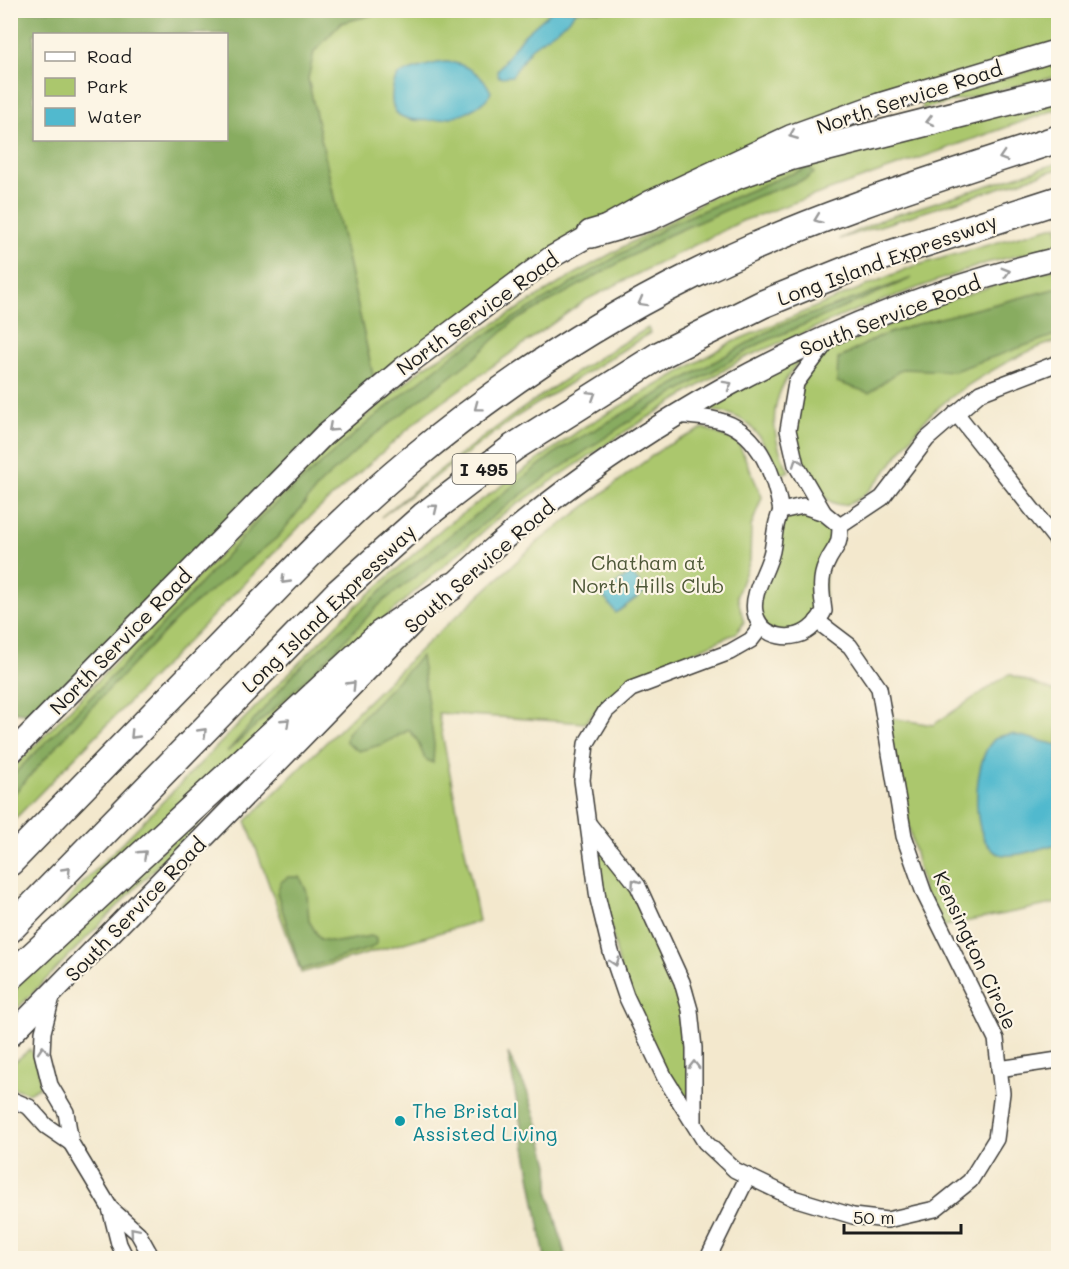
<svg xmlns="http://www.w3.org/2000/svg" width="1069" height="1269" viewBox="0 0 1069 1269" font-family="Mali,sans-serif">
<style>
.green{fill:#abc76d;stroke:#647244;stroke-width:1.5}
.forest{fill:#88ac60;stroke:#52643e;stroke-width:1.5;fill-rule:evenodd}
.water{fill:#51b9ce;stroke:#366a75;stroke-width:1.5}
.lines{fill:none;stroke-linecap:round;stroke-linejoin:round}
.street-casing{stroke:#3c3b37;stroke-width:18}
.secondary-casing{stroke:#3c3b37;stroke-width:24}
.highway-casing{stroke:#3c3b37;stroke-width:30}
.street{stroke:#fff;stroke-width:15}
.secondary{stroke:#fff;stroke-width:21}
.highway{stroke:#fff;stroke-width:27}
.oneway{stroke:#999}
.culture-dot{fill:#0f9aa8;stroke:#fcf5e5;stroke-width:2}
.labels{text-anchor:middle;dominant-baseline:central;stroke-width:4.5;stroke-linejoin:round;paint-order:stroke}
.shield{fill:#fcf5e5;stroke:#5f5d58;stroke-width:1.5}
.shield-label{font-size:18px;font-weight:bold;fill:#1c1c1c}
.street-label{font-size:20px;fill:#1c1c1c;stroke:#fcf5e5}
.park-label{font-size:20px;fill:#4e5838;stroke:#fcf5e5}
.culture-label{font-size:20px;fill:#0d838f;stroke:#fcf5e5;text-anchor:start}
</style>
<rect width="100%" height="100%" fill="#fcf5e5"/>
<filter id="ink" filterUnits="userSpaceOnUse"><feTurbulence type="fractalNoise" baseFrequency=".0167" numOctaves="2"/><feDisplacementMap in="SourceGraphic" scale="12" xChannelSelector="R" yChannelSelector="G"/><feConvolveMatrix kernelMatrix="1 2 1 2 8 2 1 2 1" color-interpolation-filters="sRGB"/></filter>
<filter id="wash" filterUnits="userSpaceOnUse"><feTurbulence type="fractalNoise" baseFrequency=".008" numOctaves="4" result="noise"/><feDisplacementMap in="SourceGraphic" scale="24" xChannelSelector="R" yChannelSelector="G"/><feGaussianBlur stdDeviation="1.35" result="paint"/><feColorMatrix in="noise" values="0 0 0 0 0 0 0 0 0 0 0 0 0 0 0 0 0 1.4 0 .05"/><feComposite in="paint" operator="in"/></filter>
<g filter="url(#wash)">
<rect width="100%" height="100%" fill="#f3e8cd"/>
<!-- green -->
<g class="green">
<path d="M293,11H1058V50L927,89L651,201L376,389Z"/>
<path d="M1058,62V76L922,109L923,103Z"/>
<path d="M1058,96V109L742,221L586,300L425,414L303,523L11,823V770L300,472L424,367L568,278L733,185Z"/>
<path d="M1058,163V169L839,239L883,219Z"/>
<path d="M1058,225V246L986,263L854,311L742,359L628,430L503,514L396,608L46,930L76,890L347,614L445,526L584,427L732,342L911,267Z"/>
<path d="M1058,268V341C1020,351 958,388 930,415C907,437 879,491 851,503C816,517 790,441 794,416C797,394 805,372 821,356C830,347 847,343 858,338C922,310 990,283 1058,268Z"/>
<path d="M648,328L650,333L516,417L381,517C466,448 552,383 648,328Z"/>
<path d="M804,355C771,392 765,426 789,471L781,475C757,431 749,409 695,410Z"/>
<path d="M704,428L738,442L762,497L751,527L750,560L737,595L744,622L736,633C684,658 621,676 585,723L438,713L479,921L301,973L246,821L425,645L539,541L664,447Z"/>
<path d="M803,506L840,526L826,564L824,611L795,636L761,627L756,595L781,511Z"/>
<path d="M1009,674L1058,693V903L940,927L924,893L884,717L933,725Z"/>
<path d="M214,808L11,1015V989L203,812Z"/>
<path d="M588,823L638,886L687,996L694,1124L626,996Z"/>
<path d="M30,1049C37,1058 41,1076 39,1087L28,1093L11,1087L10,1066Z"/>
</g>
<!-- forest -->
<g class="forest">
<path d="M10,11H388L341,23L314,52L308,79L376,389L38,715L10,711ZM34,34H226V140H34Z"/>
<path d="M810,167L814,173L806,179L758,196L669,235L513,322L473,359L369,439L321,483L278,537L183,613L87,712L11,797V777L156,632L264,514L373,418L458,351L671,224L770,182Z"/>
<path d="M912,278L759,344L646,410L526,491L381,603L317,669L227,752L295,672L394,579L559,450L776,327Z"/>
<path d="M1058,288V334L954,371L902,369L869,393L837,382L838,359L878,337L917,324Z"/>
<path d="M421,656L434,744L433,763L425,759L417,740L409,730L383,744L359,751L346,742L347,733Z"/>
<path d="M288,877H300L307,892L309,921L320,939L337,942L371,936L376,938V944L371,948L301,970L277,893L281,882Z"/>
<path d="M508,1053L527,1091L540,1130L549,1165V1194L566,1258H545Z"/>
</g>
<!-- water -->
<g class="water">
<path d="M553,10L582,11H577L562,26L532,47L512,76L499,77L497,71L521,38Z"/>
<path d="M446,62C465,63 483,74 491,92C481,115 425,127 403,117C387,111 391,86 398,75C411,70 433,63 446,62Z"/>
<path d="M631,573L646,591L616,613L602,595Z"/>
<path d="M1012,734L1058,745V844C1041,847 1021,857 1004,855C967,850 973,763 991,743C996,736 1004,735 1012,734Z"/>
</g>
</g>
<g filter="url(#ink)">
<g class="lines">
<defs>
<g id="street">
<path d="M956,413L1058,542"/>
<path d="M678,415C692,417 710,417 724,422C760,434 775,477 781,511"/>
<path d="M803,506L824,513L840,526C840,550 834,546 826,565C819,580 822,595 824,611C821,616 818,622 813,626C796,644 760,639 755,612C751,593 768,570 772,551C775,536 774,525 781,511Z"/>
<path d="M824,513L796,465L788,430L796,383L829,339"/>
<path d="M840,526L882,498L927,439L980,393L1058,363"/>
<path d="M761,627L751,640L730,652L631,689L606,711L586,744L582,780L598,899L611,952L626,996L665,1078L705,1142L735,1170L793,1198L853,1216L887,1220L935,1209L970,1181L996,1139L1002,1093L996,1039L924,893L904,836L879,688L850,646L817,621"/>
<path d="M588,823L638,886L682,982L690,1010L694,1048V1124"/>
<path d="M53,993L43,1032L42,1053L50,1085L66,1112L71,1143L110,1208L138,1233L152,1258"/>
<path d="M999,1069L1058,1060"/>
<path d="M10,1099L29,1107L46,1126L71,1143"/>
<path d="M110,1208L119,1244L126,1258"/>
<path d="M708,1258L748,1176"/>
</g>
<g id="secondary">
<path d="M441,596C611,432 828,313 1058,258"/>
<path d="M10,754L324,435L404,367L550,258L651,201L790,136L879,104L1058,50"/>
<path d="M10,1036L414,622"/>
</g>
<g id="highway">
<path d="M591,234L649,217L737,175L789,157L1058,89"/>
<path d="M10,862C85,785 159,709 233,633C290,574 347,513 410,461C497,388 592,325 693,275C810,217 934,179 1058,139"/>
<path d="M10,929L339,592L424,516L514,447L660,355L763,304L869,261L1058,200"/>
<path d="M10,977L381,634L451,587"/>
</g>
</defs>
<!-- street casing -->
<use href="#street" class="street-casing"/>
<!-- secondary casing -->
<use href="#secondary" class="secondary-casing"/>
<!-- highway casing -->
<use href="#highway" class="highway-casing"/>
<!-- street -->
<use href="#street" class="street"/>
<!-- secondary -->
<use href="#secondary" class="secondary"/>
<!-- highway -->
<use href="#highway" class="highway"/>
</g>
<!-- one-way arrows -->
<defs><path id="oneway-chevron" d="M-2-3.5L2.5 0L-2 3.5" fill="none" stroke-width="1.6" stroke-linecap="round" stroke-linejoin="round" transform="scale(1.5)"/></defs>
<g class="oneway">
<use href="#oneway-chevron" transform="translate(930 121) rotate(166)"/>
<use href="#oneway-chevron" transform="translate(793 135) rotate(158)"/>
<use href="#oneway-chevron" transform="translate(1003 157) rotate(162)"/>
<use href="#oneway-chevron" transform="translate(818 219) rotate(159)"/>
<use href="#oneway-chevron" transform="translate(1006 272) rotate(-16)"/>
<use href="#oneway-chevron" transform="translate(642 302) rotate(151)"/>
<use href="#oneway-chevron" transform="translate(728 385) rotate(-29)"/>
<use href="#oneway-chevron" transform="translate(592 395) rotate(-32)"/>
<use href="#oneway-chevron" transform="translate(478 407) rotate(143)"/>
<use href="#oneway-chevron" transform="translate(332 428) rotate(138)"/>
<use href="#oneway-chevron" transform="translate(797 462) rotate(-109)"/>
<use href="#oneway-chevron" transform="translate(434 508) rotate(-39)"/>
<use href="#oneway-chevron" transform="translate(285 580) rotate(134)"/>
<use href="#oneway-chevron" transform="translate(352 685) rotate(-46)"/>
<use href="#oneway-chevron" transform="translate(286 722) rotate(-43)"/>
<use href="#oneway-chevron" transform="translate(203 732) rotate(-46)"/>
<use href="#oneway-chevron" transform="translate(134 735) rotate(134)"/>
<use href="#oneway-chevron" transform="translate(143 854) rotate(-43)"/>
<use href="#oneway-chevron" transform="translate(67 871) rotate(-46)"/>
<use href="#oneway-chevron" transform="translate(635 883) rotate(-125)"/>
<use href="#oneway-chevron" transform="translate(615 962) rotate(72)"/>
<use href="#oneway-chevron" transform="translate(43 1050) rotate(-94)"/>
<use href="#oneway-chevron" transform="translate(694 1065) rotate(-90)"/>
<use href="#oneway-chevron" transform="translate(134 1231) rotate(-131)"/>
</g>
</g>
<!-- markers -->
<circle class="culture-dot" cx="400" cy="1121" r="6"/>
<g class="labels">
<!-- shield labels -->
<rect class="shield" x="452.5" y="454" width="63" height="30" rx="4.5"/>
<g class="shield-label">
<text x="484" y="469">I 495</text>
</g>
<!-- street labels -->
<g class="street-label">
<text transform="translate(909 97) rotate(-18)">North Service Road</text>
<text transform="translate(887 259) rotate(-20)">Long Island Expressway</text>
<text transform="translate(477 313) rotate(-36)">North Service Road</text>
<text transform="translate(890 315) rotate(-21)">South Service Road</text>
<text transform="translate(479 566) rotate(-41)">South Service Road</text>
<text transform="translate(328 608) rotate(-44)">Long Island Expressway</text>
<text transform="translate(120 641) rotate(-46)">North Service Road</text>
<text transform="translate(135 909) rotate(-46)">South Service Road</text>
<text transform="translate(976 950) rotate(65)">Kensington Circle</text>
</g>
<!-- park labels -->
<g class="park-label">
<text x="648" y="562">Chatham at<tspan x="648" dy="23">North Hills Club</tspan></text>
</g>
<!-- culture labels -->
<g class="culture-label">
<text x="412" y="1110">The Bristal<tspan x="412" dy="23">Assisted Living</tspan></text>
</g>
</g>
<!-- margin -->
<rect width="1069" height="1269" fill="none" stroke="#fcf5e5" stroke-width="36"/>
<!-- legend -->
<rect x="33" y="33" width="195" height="108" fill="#fcf5e5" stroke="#a29e95" stroke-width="1.5"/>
<rect x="45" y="52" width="30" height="9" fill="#ffffff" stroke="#a29e95" stroke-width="1.5"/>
<text x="87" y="63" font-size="18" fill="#1c1c1c">Road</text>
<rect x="45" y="78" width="30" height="18" fill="#abc76d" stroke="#a29e95" stroke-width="1.5"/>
<text x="87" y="93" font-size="18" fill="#1c1c1c">Park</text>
<rect x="45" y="108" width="30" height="18" fill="#51b9ce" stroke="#a29e95" stroke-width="1.5"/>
<text x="87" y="123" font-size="18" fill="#1c1c1c">Water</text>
<!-- scale -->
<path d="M844 1224v9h117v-9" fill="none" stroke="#1c1c1c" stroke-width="3"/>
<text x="853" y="1224" font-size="18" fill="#1c1c1c" stroke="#fcf5e5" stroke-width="4.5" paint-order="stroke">50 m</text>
</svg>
